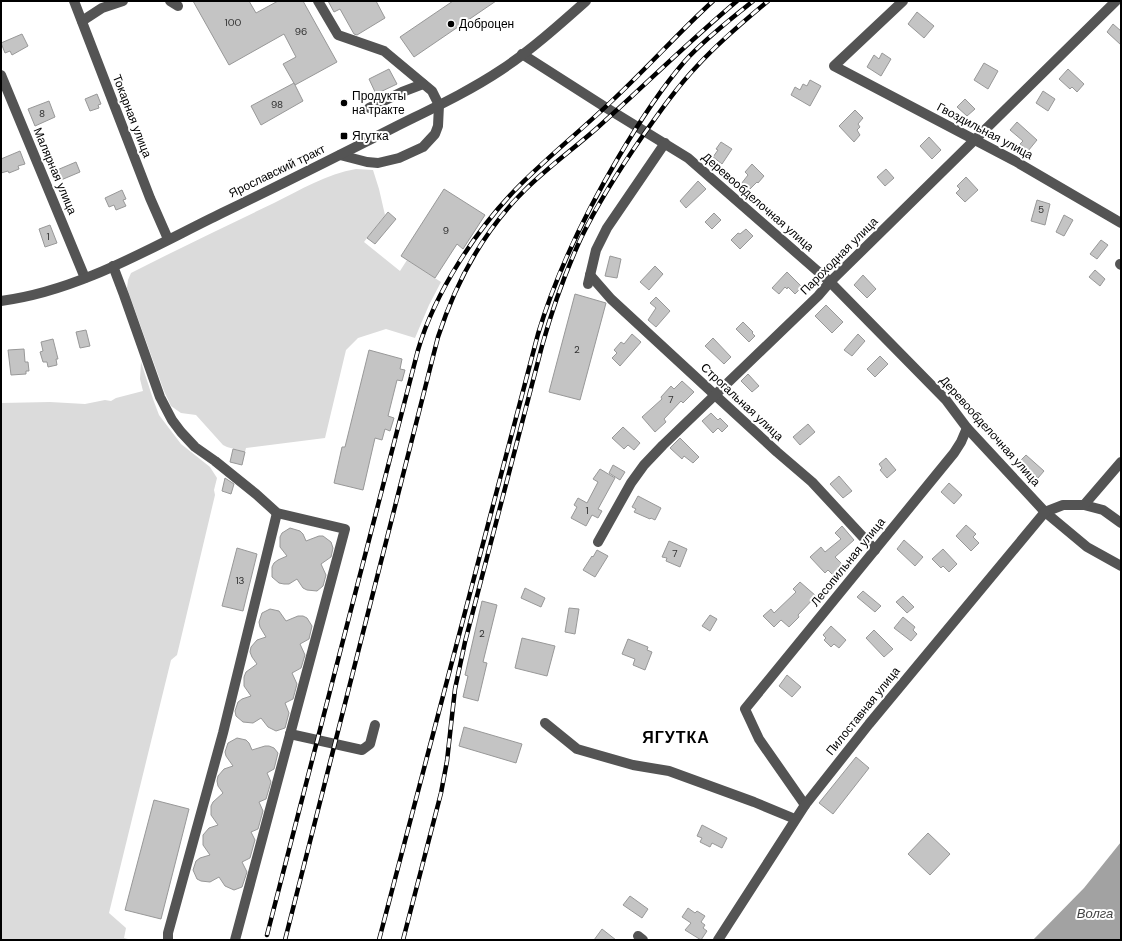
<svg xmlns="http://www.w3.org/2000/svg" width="1122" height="941" viewBox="0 0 1122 941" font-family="'DM Sans',sans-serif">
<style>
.green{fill:#dbdbdb}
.water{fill:#a2a2a2}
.building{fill:#c4c4c4;stroke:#989898}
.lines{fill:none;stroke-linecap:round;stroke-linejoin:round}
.minor{stroke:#545454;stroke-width:10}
.rail-casing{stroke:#000;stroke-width:4.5}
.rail{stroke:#fff;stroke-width:3;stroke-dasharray:9;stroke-linecap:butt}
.poi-dot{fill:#000;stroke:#fff;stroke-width:1.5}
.labels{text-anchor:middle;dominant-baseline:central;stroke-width:4;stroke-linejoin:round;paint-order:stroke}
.number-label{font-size:10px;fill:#313131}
.poi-label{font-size:12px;fill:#000;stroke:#fff;text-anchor:start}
.street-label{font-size:12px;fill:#000;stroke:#fff}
.water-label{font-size:13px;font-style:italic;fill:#434343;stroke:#fff}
.district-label{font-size:16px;font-weight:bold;letter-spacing:1px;fill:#000;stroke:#fff}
</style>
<rect width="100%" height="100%" fill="#fff"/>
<!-- green -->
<g class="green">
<path d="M356,169L373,170L379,189L385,215L364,242L400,271L407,260L441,282L429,305L415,338L386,329L358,338L346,350L325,438L246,448L245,452L227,447L223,445L196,415L181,413L171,406L164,391L127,288L128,280L131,273C178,249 226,226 274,203C300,190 327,174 356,169Z"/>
<path d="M141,362L153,399L159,415L181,444L210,467L217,478L214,490L215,495L177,655L171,660L109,913L126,928L124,938L132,940H1V403L50,402L85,404L105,400L111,401L116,398L143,391L140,379Z"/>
</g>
<!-- water -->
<path class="water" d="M1121,842V940H1033L1084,888Z"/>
<!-- building -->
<g class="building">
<path d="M193,1H249L256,13L278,1H303L337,62L295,85L283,64L296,57L284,34L229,65Z"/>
<path d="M328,1H376L385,18L357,35L354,34L340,9L334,12Z"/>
<path d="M453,1H496L414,57L400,37Z"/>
<path d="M917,12L934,26L924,38L908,24Z"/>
<path d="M1113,24L1121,31V45L1107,32Z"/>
<path d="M22,34L28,46L12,55L10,51L5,53L1,43Z"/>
<path d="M882,53L891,59L881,76L867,67L874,55L879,59Z"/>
<path d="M984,63L998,71L988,89L974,80Z"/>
<path d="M389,69L397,84L376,94L369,79Z"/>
<path d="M1068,69L1084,84L1077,92L1072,87L1070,89L1059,79Z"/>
<path d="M810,80L821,86L810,106L791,95L795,87L800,90L803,84L807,86Z"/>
<path d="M294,83L303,101L261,125L251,106Z"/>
<path d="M1043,91L1055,99L1048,111L1036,103Z"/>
<path d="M97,94L101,104L98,105L99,108L90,111L85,99Z"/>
<path d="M965,99L975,109L967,116L957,107Z"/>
<path d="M49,101L55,117L35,126L28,109Z"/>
<path d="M855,110L863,118L858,124L860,127L857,130L860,135L854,142L839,126Z"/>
<path d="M1017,122L1037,140L1028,151L1020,144L1023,141L1010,130Z"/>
<path d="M929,137L941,150L932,159L920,146Z"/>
<path d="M721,142L732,149L722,164L713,157L718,150L716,149Z"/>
<path d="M20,151L25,164L18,166L19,169L9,173L8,171L1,173V159Z"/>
<path d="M76,162L80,172L61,180L57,170Z"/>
<path d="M752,164L764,176L758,183L757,182L748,191L741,184L748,175L745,172Z"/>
<path d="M886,169L894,178L885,186L877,177Z"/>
<path d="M966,177L978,190L965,202L956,193L960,189L957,186Z"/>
<path d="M698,181L706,189L686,208L680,201Z"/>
<path d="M444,189L485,215L463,249L457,244L435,278L401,256Z"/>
<path d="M122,190L126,199L123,200L126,206L116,210L114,205L109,207L105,198Z"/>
<path d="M1037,200L1050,204L1045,225L1031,221Z"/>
<path d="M388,212L396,219L375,244L367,238Z"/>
<path d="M714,213L721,220L712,229L705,222Z"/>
<path d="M1064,215L1073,220L1064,236L1056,232Z"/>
<path d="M50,225L57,243L45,247L39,229Z"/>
<path d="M746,229L753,236L740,249L731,240L738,233L740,234Z"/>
<path d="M1101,240L1108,245L1097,259L1090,254Z"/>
<path d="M610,256L621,259L617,278L605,276Z"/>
<path d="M655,266L663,274L649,290L640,282Z"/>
<path d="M1095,270L1105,279L1100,286L1089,277Z"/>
<path d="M787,272L802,287L795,294L788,287L787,289L785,287L779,294L772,288Z"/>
<path d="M863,275L876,289L867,298L854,285Z"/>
<path d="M575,294L606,303L580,400L549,392Z"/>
<path d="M656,297L670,311L656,327L648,320L656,308L650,303Z"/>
<path d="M826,305L843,322L832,333L815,316Z"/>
<path d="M743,322L753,332L752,333L755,336L749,342L736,329Z"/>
<path d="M86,330L90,346L80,348L76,332Z"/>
<path d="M632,334L641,342L620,366L612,358L617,353L614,350L621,342L624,344Z"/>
<path d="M858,334L865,341L852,356L844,350Z"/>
<path d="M713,338L731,357L724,364L705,346Z"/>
<path d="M53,339L58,359H56L57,365L48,367L47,362H43L40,352L43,351L41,342Z"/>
<path d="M24,349L25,362H28L29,371H26V374L11,375L8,350Z"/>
<path d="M369,350L402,359L400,369L405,370L402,381L397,380L388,416L394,418L390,431L385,429L382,440L375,438L363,490L334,483L342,447H345Z"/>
<path d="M880,356L888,364L875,377L867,369Z"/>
<path d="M748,374L759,386L752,392L741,381Z"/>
<path d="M682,381L694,392L683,403L681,401L664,419L666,422L655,432L642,417L662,399L661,397L671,386L674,389Z"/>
<path d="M711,413L718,420L720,418L728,426L722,432L718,428L713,433L702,421Z"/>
<path d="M808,424L815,432L800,445L793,437Z"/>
<path d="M623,427L640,443L634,450L628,445L624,449L612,438Z"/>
<path d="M680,438L699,457L693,463L684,456L682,459L670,448Z"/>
<path d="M233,449L245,452L242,465L230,462Z"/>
<path d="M1026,455L1044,471L1038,478L1020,461Z"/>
<path d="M886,458L896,470L887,478L880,470L882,468L879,464Z"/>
<path d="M613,465L625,472L620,480L609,473Z"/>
<path d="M600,469L615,478L598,509L602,511L598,518L592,515L586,526L571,518L577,507L574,505L578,498L587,503L598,482L593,479Z"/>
<path d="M839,476L852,491L843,498L830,484Z"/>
<path d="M225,478L234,484L231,494L222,491Z"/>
<path d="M949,483L962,495L954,504L941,492Z"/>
<path d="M638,496L661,508L655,520L651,518L650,519L634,512L636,509L632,507Z"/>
<path d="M966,525L976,534L973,537L979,543L971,551L956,536Z"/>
<path d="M842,526L854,540L835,557L842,564L838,567L840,569L833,575L828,570L825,573L810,557L821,547L825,552L841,539L835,533Z"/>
<path d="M290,528L300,531L303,534L306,541L319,536H323L331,542L333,548L331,557L321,564L326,575L323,586L317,591L307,590L303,588L297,579L289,584H284L279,583L272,577V567L274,563L278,560L287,556L280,547V537L282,533Z"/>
<path d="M904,540L923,557L915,566L897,549Z"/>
<path d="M669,541L687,549L680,567L666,561L667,558L662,557Z"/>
<path d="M237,548L257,554L243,611L222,606Z"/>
<path d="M943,549L957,564L949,572L943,566L941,568L932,559Z"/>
<path d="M597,550L608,556L595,577L583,570L592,556L593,557Z"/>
<path d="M800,582L816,596L798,615L799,617L789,627L781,620L774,627L763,616L771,609L774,613L796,592L793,589Z"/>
<path d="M525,588L545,598L541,607L521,598Z"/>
<path d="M863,591L881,606L875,612L857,597Z"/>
<path d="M903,596L914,607L907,613L896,602Z"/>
<path d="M482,601L497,605L483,662L487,663L478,701L463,697L468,676L465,675Z"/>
<path d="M569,608L579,609L575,634L565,632Z"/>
<path d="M270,609L279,611L286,621L298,616H303L307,618L312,626L309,639L300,644L305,655L301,668L292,673L297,684L293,699L285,703L289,713L285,728L276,731L268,727L261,718L253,723L243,722L236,716L235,711L238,702L242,699L251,696L244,686V677L246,672L257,664L252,657L250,652L251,647L257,640L266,637L260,627L259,622L262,613Z"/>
<path d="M710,615L717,619L710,631L702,626Z"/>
<path d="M903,617L915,627L913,630L917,634L911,641L894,628Z"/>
<path d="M831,626L846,640L839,648L834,644L831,647L824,640L826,638L823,635Z"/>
<path d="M874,630L893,649L884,657L866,638Z"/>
<path d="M522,638L555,646L547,676L515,668Z"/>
<path d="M628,639L648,647L647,650L652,652L645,670L633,665L635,659L622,654Z"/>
<path d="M787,675L801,687L792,697L779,686Z"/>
<path d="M464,727L522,744L516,763L459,746Z"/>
<path d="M237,738L246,740L249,743L252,750L265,746H269L274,748L278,753L274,769L267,773L271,782L266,799L259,802L263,811L258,829L251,832L255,840L250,858L242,862L247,872L242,887L234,890L225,886L219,877L210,882L201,881L197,879L193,870L196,861L200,858L210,855L203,845V835L209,828L218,825L211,815V806L213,802L223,793L218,786L217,781L218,776L224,769L233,766L226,756L225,752L228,743Z"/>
<path d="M856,757L869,768L833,814L819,803Z"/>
<path d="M154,800L189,809L161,919L125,910Z"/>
<path d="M702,825L727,838L722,848L712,843L710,847L700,842L702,838L697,836Z"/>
<path d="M928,833L950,854L930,875L908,854Z"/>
<path d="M630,896L648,909L642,918L623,905Z"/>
<path d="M688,908L695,913L697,911L705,916L701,922L705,925L703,928L707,931L701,940L685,930L691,923L682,917Z"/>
<path d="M602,929L616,940H594Z"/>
</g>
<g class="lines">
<!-- minor -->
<g class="minor">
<path d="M74,1L150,198L168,239"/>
<path d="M170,1L178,6"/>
<path d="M318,1L338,35L384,51L432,91L439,105L438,126L435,134L423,147L399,158L378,163L367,162L340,155"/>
<path d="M903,1L834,66L1015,161L1121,223"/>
<path d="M82,21L102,8L123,1"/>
<path d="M522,54L605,107L688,158L830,282L946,400L967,428L1045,512L1087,547L1121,566"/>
<path d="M1,75L85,278"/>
<path d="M369,108L402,92L423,84"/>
<path d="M1120,264L1121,265"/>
<path d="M113,266L124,295L160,397L172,420L181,432L195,447L215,461L256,494L277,513L345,529L235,940"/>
<path d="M590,275L611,299L715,395L777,452L812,482L875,550"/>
<path d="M588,284L596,250L607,228L665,143"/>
<path d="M1,301C79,291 152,247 222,213C280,185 338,156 395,127C431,109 468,92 501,70C531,50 559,25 586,1"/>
<path d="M1084,505L1103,510L1121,523"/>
<path d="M1045,512L1063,505H1084L1121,462"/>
<path d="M598,542L631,483L644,465L663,445L818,296L830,282L1116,1"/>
<path d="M545,723L577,749L633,765L669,771L754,802L795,819"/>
<path d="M290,734L362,750L370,744L375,725"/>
<path d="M805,805L759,739L745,709L954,453L961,442L967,428"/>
<path d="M638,936L643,940"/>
<path d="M168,940V933L223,733L277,513"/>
<path d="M718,940L805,805L869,724L1045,512"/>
</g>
<defs>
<g id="rail">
<path d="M267,935L418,350C435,292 477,228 520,185C551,154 585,127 616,97C649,66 679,32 713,1"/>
<path d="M285,940L438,337C456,282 483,231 525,190C547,168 572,150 596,129C643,87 688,42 737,1"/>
<path d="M379,940L538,334C557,271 585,214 618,158C638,124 659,91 685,61C706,38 730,20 753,1"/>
<path d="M403,940L441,793L447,761L455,689L465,642L542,346C552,310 565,273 581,238C599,201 621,167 644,134C661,110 678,86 698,65C719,42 744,21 768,1"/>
</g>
</defs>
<!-- rail casing -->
<use href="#rail" class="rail-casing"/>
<!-- rail -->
<use href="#rail" class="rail"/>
</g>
<!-- markers -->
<g class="poi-dot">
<circle cx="451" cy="24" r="4"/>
<circle cx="344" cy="103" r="4"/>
<rect x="340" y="132" width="8" height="8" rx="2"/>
</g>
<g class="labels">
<!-- number labels -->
<g class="number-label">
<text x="233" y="22">100</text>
<text x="301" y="31">96</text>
<text x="277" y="104">98</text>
<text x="42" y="113">8</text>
<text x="1041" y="209">5</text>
<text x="446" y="230">9</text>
<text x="48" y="236">1</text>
<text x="577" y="349">2</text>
<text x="671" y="399">7</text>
<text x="587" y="510">1</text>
<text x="675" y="553">7</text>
<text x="240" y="580">13</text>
<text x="482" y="633">2</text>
</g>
<!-- poi labels -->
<g class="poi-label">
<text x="459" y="24">Доброцен</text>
<text x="352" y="96">Продукты<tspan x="352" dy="14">на тракте</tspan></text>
<text x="352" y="136">Ягутка</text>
</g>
<!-- street labels -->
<g class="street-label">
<text transform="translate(132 116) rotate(69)">Токарная улица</text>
<text transform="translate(985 131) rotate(28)">Гвоздильная улица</text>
<text transform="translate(55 171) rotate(67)">Малярная улица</text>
<text transform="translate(277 171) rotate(-26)">Ярославский тракт</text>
<text transform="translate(758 202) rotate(41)">Деревообделочная улица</text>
<text transform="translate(839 256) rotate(-45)">Пароходная улица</text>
<text transform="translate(742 402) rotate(43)">Строгальная улица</text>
<text transform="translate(990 431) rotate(48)">Деревообделочная улица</text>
<text transform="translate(848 562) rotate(-51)">Лесопильная улица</text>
<text transform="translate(863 711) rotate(-51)">Пилоставная улица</text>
</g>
<!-- water labels -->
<g class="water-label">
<text x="1095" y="913">Волга</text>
</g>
<!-- district labels -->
<g class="district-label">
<text x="676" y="737">ЯГУТКА</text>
</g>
</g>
<!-- border -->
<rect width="1122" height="941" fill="none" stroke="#000000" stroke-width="4"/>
</svg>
